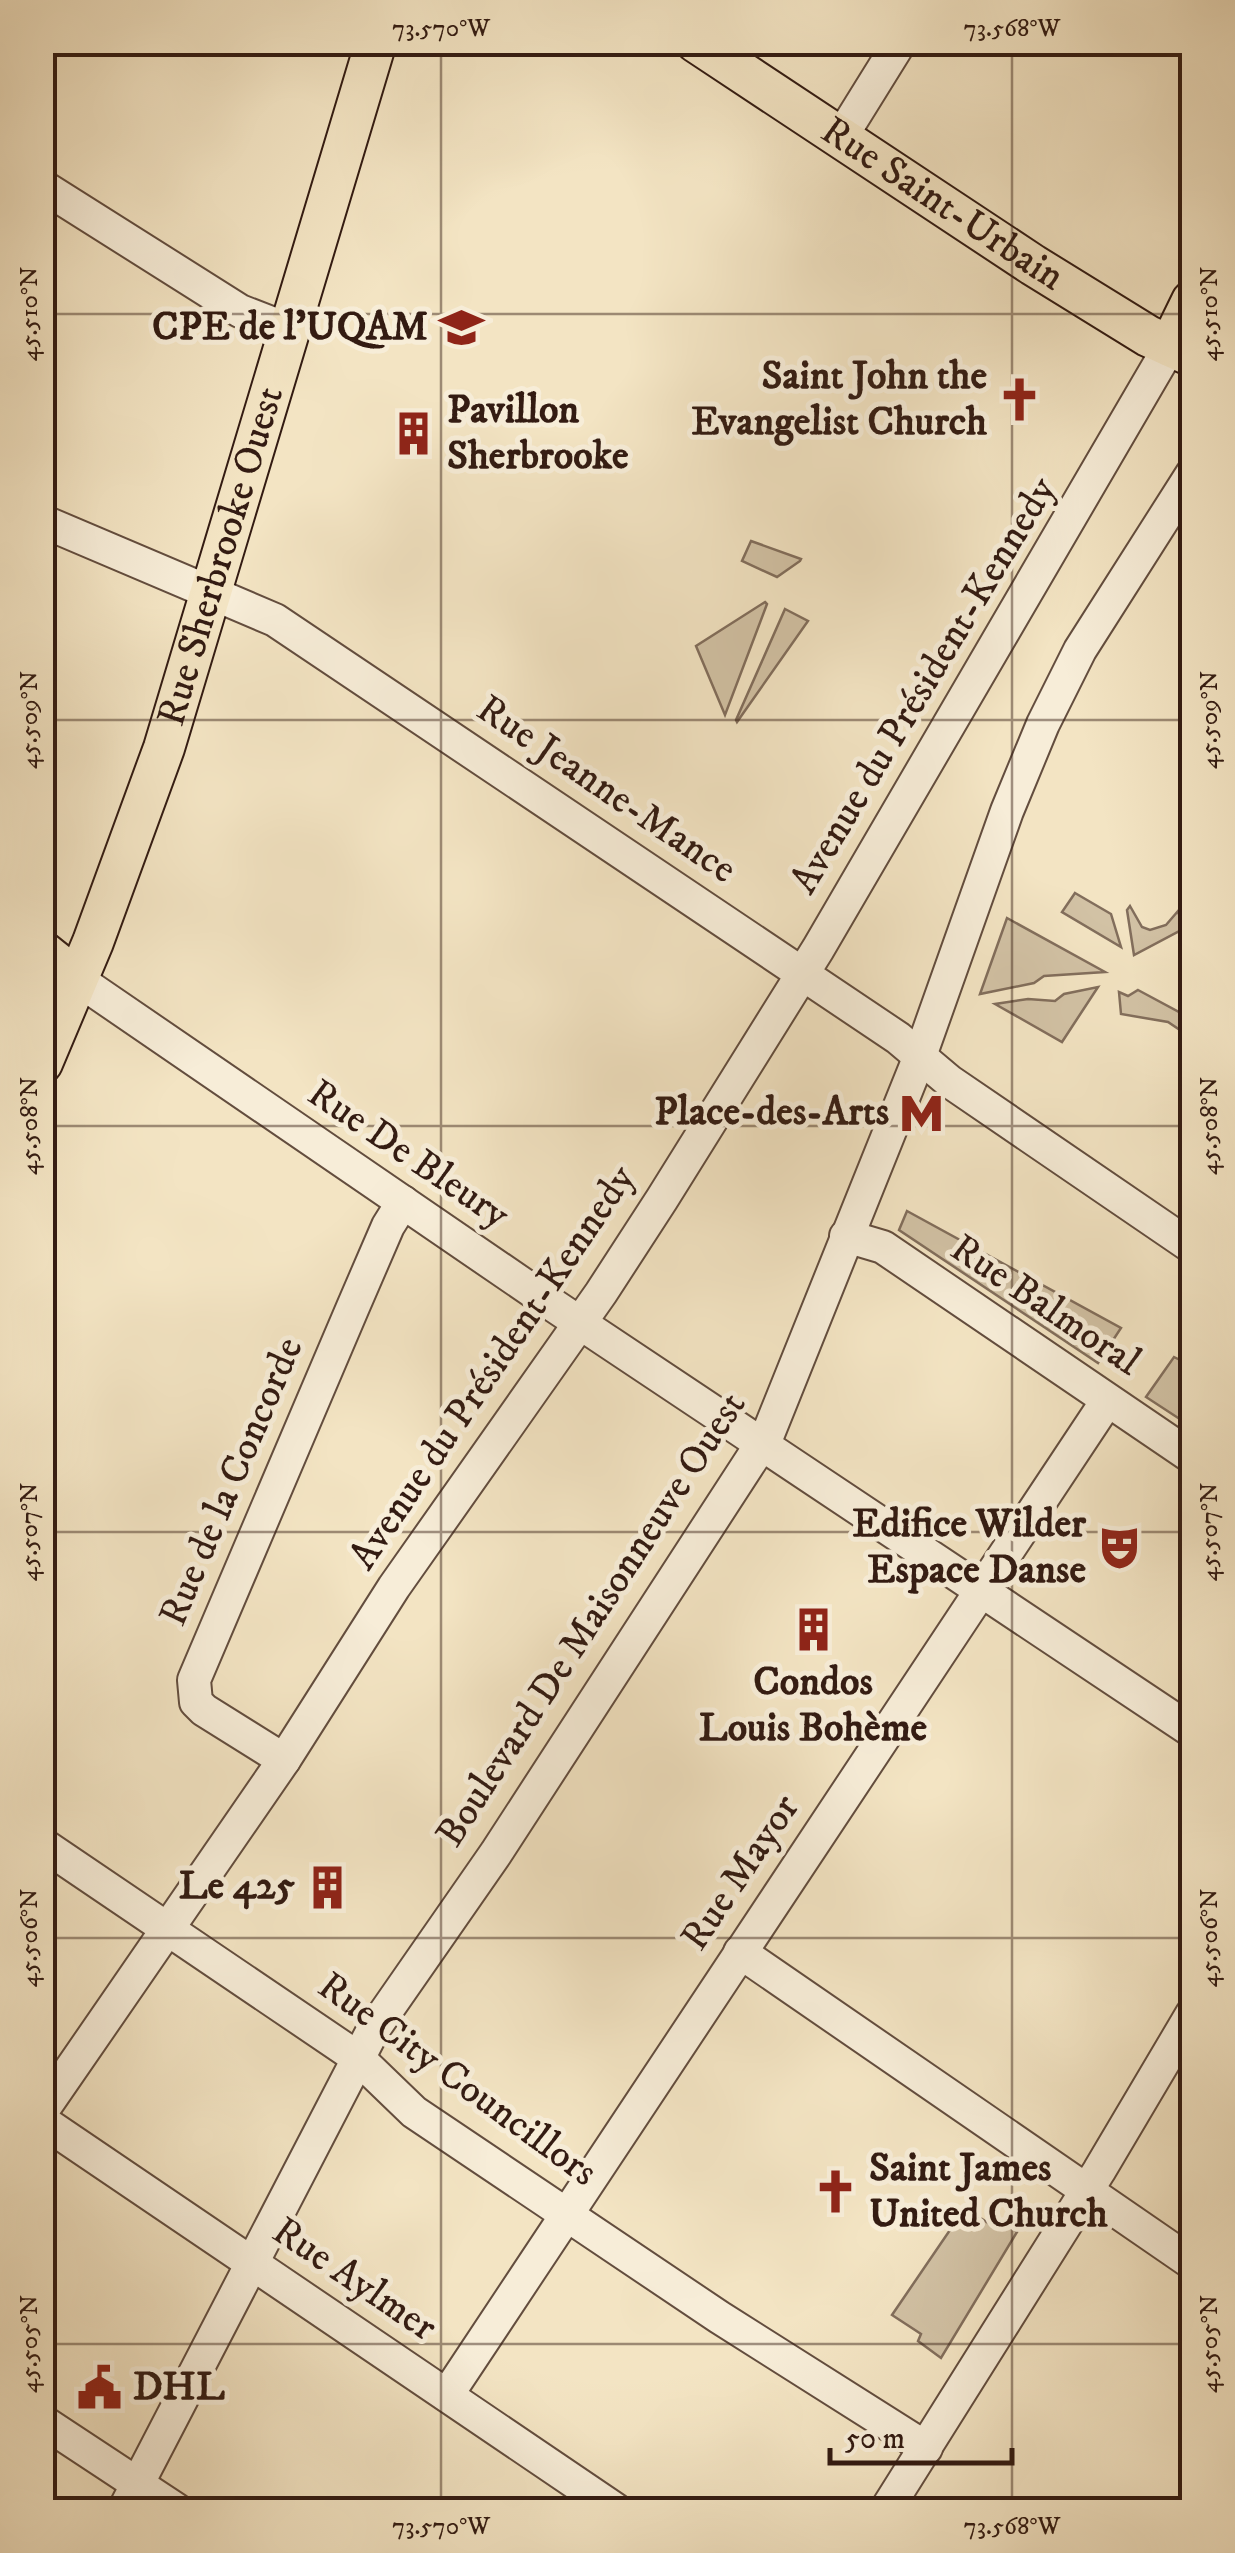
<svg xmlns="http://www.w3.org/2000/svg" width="1235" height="2553" viewBox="0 0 1235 2553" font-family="'IM FELL DW Pica',serif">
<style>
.green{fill:#d2c2a5;stroke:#826e5c;stroke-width:2.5}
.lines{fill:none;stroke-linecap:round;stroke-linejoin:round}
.minor-casing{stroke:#634d3e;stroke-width:36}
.major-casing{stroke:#331b12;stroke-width:44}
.minor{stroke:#f7edd8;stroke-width:32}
.major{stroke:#f3e4c3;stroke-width:40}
.ticks{fill:none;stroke:#331b12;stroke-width:2.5;stroke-opacity:0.45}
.labels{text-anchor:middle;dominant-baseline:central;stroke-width:10;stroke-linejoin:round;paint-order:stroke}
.street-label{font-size:40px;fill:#331b12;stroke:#f7edd8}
.poi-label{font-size:40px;font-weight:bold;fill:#331b12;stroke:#f7edd8;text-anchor:end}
.neatline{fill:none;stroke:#331b12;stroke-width:4}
.ticks-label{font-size:25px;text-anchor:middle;fill:#331b12}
</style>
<rect width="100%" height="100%" fill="#f3e4c3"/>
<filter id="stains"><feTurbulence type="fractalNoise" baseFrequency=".002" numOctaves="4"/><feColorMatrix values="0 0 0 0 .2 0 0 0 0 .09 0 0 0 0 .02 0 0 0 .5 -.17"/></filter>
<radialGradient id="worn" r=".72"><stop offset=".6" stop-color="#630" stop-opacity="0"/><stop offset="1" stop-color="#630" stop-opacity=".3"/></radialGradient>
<!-- green -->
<g class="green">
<path d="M751,541L801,559L800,561L777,577L742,561Z"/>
<path d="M765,602L767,604L725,715L696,646Z"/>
<path d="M785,609L808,621L737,722L736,720Z"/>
<path d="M1075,893L1111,914L1121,947L1062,912Z"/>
<path d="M1130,906L1142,927L1150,930L1166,925L1178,911L1183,929L1134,955L1127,910Z"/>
<path d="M1007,918L1105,972L1044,976L1034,983L980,994Z"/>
<path d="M1098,987L1062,1042L995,1004L1028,999L1055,1001L1064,994Z"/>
<path d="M1138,990L1192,1019V1034L1183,1032L1168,1022L1121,1014L1119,992L1128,996Z"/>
<path d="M907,1211L1121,1328L1098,1363L899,1230Z"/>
<path d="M1174,1357L1192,1366V1427L1146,1397Z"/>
<path d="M965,2208L996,2228L1002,2221L1017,2232L941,2358L918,2341L921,2334L892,2315Z"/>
</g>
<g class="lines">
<defs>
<g id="minor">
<path d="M841,137L900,42"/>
<path d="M42,186L240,311L289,330"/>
<path d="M42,521L275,620L898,1038L949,1081L1192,1247"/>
<path d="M77,979L553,1305L1192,1731"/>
<path d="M846,1236L883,1247L1192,1457"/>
<path d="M284,1760L204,1710L196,1702L194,1680L353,1307L388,1226L403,1202"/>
<path d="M42,1844L358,2058L414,2112L719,2317L926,2448"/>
<path d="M740,1952L1192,2263"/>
<path d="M42,2111L284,1760L394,1587L601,1293L662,1199L818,949L1170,346"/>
<path d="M42,2121L616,2510"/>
<path d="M447,2395L1107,1401"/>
<path d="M42,2421L177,2510"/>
<path d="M124,2510L373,2030L496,1853L768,1434L920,1056L1007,811L1043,724L1080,650L1192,474"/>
<path d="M886,2510L1099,2171L1192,2014"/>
</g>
<g id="major">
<path id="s1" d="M696,42L1033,265L1148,336L1192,356"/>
<path d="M1170,346L1192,301"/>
<path d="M42,951L77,979"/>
<path id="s2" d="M42,1063L93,942L164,748L376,42"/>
</g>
</defs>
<!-- minor casing -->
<use href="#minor" class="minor-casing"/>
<!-- major casing -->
<use href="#major" class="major-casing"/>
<!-- minor -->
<use href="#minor" class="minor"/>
<!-- major -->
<use href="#major" class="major"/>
</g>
<!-- ticks -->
<path class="ticks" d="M441,42V2510M1012,42V2510M42,314H1192M42,720H1192M42,1126H1192M42,1532H1192M42,1938H1192M42,2344H1192"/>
<!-- icons -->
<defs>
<symbol id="school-bare" viewBox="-9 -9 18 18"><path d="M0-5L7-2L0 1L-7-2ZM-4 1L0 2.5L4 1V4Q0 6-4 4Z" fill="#8f2418" stroke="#f7edd8" stroke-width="2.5" paint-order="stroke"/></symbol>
<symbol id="church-bare" viewBox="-9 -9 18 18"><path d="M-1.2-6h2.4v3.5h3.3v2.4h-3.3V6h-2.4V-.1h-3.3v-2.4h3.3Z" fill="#8f2418" stroke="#f7edd8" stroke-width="2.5" paint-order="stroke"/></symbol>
<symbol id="building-bare" viewBox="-9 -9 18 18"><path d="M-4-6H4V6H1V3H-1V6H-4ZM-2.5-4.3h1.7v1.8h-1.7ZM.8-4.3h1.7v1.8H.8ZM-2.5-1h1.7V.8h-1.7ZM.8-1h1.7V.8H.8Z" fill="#8f2418" stroke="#f7edd8" stroke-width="2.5" paint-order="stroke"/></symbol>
<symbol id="metro-bare" viewBox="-9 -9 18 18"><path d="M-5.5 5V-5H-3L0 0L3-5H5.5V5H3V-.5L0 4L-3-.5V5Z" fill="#8f2418" stroke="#f7edd8" stroke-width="2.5" paint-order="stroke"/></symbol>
<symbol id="theatre-bare" viewBox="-9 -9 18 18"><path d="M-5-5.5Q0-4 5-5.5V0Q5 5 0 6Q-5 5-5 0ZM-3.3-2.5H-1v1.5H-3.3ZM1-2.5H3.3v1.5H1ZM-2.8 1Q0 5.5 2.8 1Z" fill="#8f2418" stroke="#f7edd8" stroke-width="2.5" paint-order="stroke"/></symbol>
<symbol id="civic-bare" viewBox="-9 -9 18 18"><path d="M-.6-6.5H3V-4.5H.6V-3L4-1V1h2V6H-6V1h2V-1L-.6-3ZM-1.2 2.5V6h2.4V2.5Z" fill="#8f2418" stroke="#f7edd8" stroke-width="2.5" paint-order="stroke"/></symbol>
</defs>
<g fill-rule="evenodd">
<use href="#school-bare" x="430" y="296" width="63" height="63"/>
<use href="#church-bare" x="988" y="368" width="63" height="63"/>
<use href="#building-bare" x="382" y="402" width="63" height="63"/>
<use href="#metro-bare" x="890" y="1082" width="63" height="63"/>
<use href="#theatre-bare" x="1088" y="1516" width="63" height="63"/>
<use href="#building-bare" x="782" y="1598" width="63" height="63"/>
<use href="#building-bare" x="296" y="1856" width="63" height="63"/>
<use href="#church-bare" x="804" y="2160" width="63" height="63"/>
<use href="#civic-bare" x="68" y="2356" width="63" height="63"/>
</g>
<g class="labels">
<!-- street labels -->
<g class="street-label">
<text stroke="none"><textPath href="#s1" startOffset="295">Rue Saint-Urbain</textPath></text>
<text stroke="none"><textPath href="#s2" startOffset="538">Rue Sherbrooke Ouest</textPath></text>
<text transform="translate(924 686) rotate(-59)">Avenue du Président-Kennedy</text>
<text transform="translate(606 790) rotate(34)">Rue Jeanne-Mance</text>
<text transform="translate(408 1155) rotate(34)">Rue De Bleury</text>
<text transform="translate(1045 1306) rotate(34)">Rue Balmoral</text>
<text transform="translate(493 1368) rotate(-56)">Avenue du Président-Kennedy</text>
<text transform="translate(232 1482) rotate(-67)">Rue de la Concorde</text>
<text transform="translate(592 1620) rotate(-57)">Boulevard De Maisonneuve Ouest</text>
<text transform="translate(741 1873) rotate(-56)">Rue Mayor</text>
<text transform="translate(457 2080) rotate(36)">Rue City Councillors</text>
<text transform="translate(354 2280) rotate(34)">Rue Aylmer</text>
</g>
<!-- poi labels -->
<g class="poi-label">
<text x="428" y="328">CPE de l'UQAM</text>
<text x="987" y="377">Saint John the<tspan x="987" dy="46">Evangelist Church</tspan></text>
<text x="447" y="411" text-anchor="start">Pavillon<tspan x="447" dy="46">Sherbrooke</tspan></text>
<text x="889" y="1113">Place-des-Arts</text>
<text x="1086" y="1525">Edifice Wilder<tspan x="1086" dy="46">Espace Danse</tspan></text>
<text x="813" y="1683" text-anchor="middle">Condos<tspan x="813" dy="46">Louis Bohème</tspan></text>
<text x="295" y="1887">Le 425</text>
<text x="869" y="2169" text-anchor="start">Saint James<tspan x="869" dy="46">United Church</tspan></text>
<text x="133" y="2388" text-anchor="start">DHL</text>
</g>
</g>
<!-- margin -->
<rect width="1235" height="2553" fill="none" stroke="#f3e4c3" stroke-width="110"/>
<!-- scale -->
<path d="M830 2448v15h182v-15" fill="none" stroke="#331b12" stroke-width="5"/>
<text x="845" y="2448" font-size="30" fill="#331b12" stroke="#f7edd8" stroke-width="8" paint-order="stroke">50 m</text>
<rect x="55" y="55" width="1125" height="2443" class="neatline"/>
<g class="ticks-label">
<text x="441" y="36">73.570°W</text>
<text x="1012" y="36">73.568°W</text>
<text transform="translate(28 314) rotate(-90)" y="9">45.510°N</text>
<text transform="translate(1208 314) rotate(-90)" y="9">45.510°N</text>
<text transform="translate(28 720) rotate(-90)" y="9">45.509°N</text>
<text transform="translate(1208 720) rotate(-90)" y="9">45.509°N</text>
<text transform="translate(28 1126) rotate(-90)" y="9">45.508°N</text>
<text transform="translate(1208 1126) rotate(-90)" y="9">45.508°N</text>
<text transform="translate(28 1532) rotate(-90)" y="9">45.507°N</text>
<text transform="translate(1208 1532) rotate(-90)" y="9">45.507°N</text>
<text transform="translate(28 1938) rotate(-90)" y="9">45.506°N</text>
<text transform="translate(1208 1938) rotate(-90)" y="9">45.506°N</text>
<text transform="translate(28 2344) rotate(-90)" y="9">45.505°N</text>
<text transform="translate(1208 2344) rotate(-90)" y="9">45.505°N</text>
<text x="441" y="2534">73.570°W</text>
<text x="1012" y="2534">73.568°W</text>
</g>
<rect width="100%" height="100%" filter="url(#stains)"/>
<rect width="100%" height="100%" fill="url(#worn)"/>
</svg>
